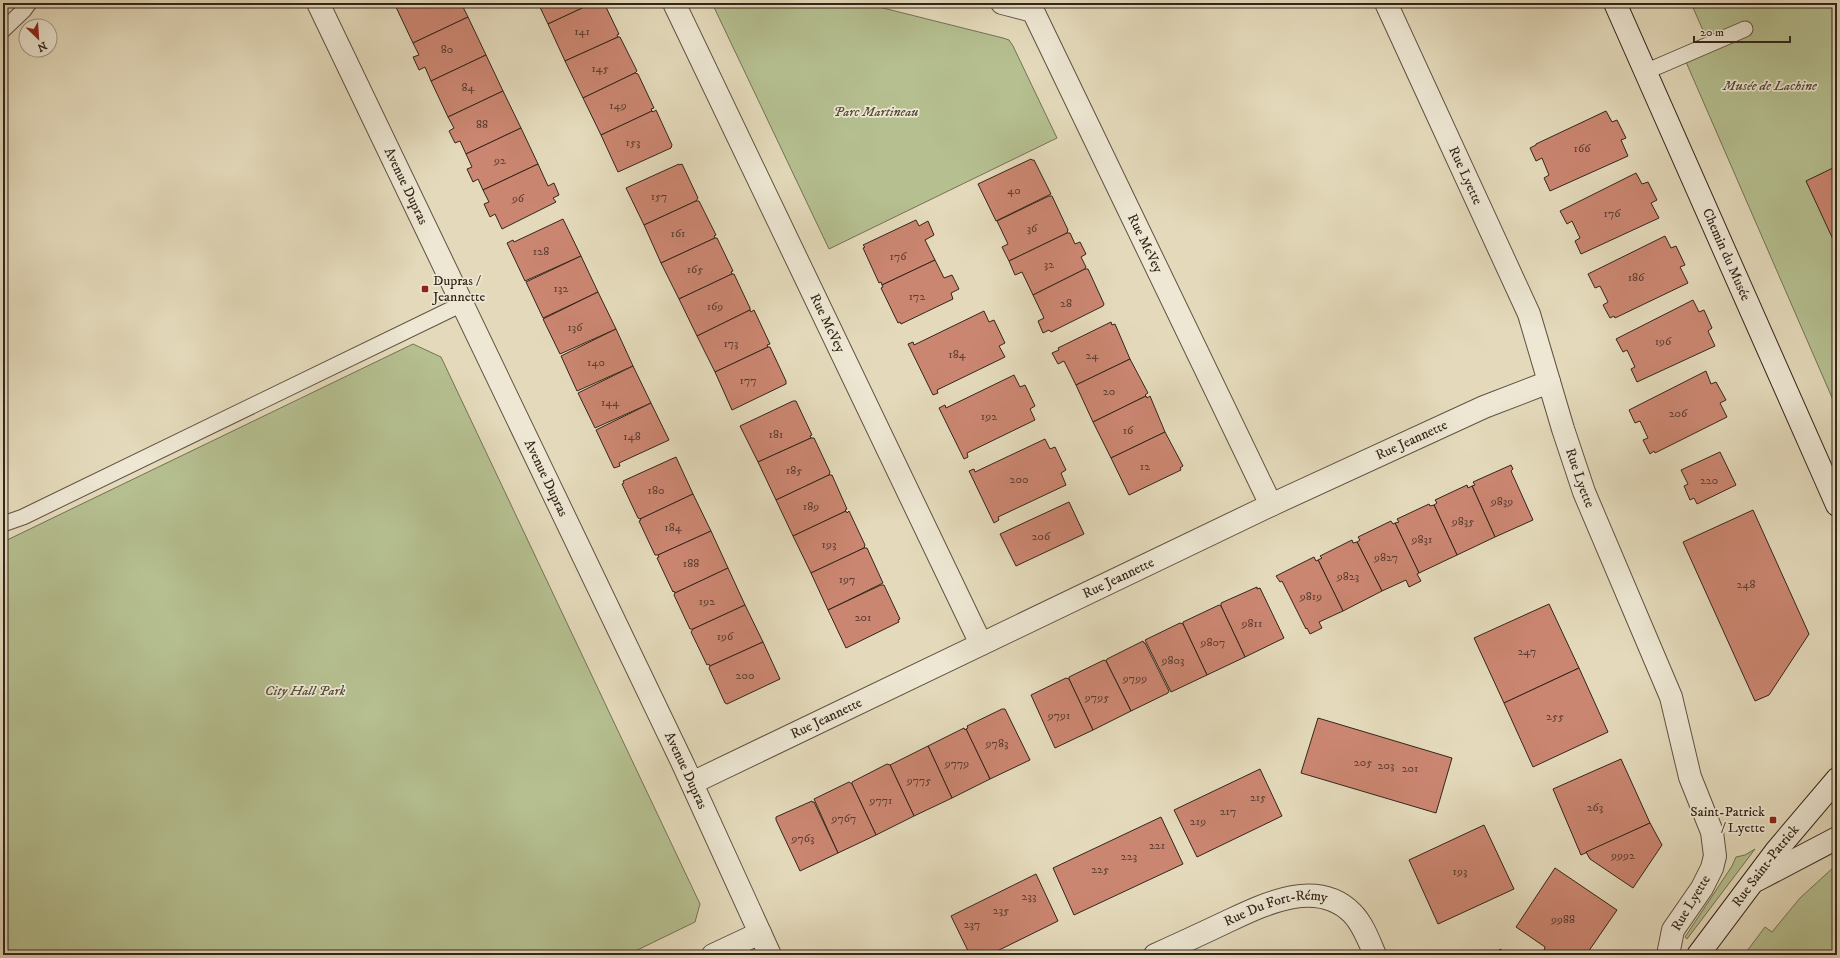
<svg xmlns="http://www.w3.org/2000/svg" width="1840" height="958" viewBox="0 0 1840 958" font-family="'IM FELL DW Pica',serif">
<style>
.green{fill:#b5bf90;stroke:#747255}
.building{fill:#cb8671;stroke:#34251a}
.lines{fill:none;stroke-linecap:round;stroke-linejoin:round}
.service-casing{stroke:#605242;stroke-width:17}
.minor-casing{stroke:#605242;stroke-width:24}
.secondary-casing{stroke:#34251a;stroke-width:24}
.service{stroke:#ede7d3;stroke-width:15}
.minor{stroke:#ede7d3;stroke-width:22}
.secondary{stroke:#ede7d3;stroke-width:22}
.poi-dot{fill:#8f2418;stroke:#ede7d3;stroke-width:1.5}
.labels{text-anchor:middle;dominant-baseline:central;stroke-width:3.5;stroke-linejoin:round;paint-order:stroke}
.number-label{font-size:12px;fill:#5a3d30}
.park-label{font-size:14px;font-style:italic;fill:#544c38;stroke:#ede7d3}
.street-label{font-size:14px;fill:#34251a;stroke:#ede7d3}
.poi-label{font-size:14px;fill:#34251a;stroke:#ede7d3;text-anchor:start}
</style>
<rect width="100%" height="100%" fill="#e4dabb"/>
<filter id="stains"><feTurbulence type="fractalNoise" baseFrequency=".005" numOctaves="4"/><feColorMatrix values="0 0 0 0 .2 0 0 0 0 .09 0 0 0 0 .02 0 0 0 .5 -.17"/></filter>
<radialGradient id="worn" r=".72"><stop offset=".6" stop-color="#630" stop-opacity="0"/><stop offset="1" stop-color="#630" stop-opacity=".3"/></radialGradient>
<!-- green -->
<g class="green">
<path d="M712,3H863L1003,38L1009,40L1013,46L1057,138L829,249Z"/>
<path d="M1691,3H1837V409L1686,62L1712,51Z"/>
<path d="M413,344L441,357L700,904L695,922L627,955H3V542Z"/>
<path d="M1755,849L1687,939L1685,937L1732,866L1736,857L1745,855Z"/>
<path d="M1835,866L1837,868V955H1744L1765,927L1772,932L1800,898Z"/>
</g>
<!-- building -->
<g class="building">
<path d="M399,3H461L468,17L413,43L395,5Z"/>
<path d="M538,3H593L548,24Z"/>
<path d="M593,3H604L619,34L617,35L618,37L565,61L548,24Z"/>
<path d="M468,17L486,55L431,81L425,67L419,70L413,57L419,55L413,43Z"/>
<path d="M618,37H620L637,71L635,73L583,98L565,61Z"/>
<path d="M486,55L503,91L448,117L431,81Z"/>
<path d="M635,73L638,74L654,108L651,109L652,111L601,135L583,98Z"/>
<path d="M503,91L521,128L466,154L460,141L455,143L449,131L454,128L448,117Z"/>
<path d="M656,110L672,145L671,148L618,172L601,135L652,111L653,112Z"/>
<path d="M1606,111L1612,122L1617,120L1626,138L1621,140L1628,156L1550,191L1544,178L1549,175L1542,158L1536,161L1530,148L1536,145V144Z"/>
<path d="M521,128L538,164L483,190L478,179L473,182L467,169L472,167L466,154Z"/>
<path d="M1031,159L1032,160H1034L1051,194L996,221L978,184Z"/>
<path d="M538,164L548,186L554,183L559,195L553,198L556,202L502,229L495,214L490,217L484,204L489,202L483,190Z"/>
<path d="M679,164V165L682,164L698,198L696,201L644,225L626,188Z"/>
<path d="M1837,166V248L1806,181Z"/>
<path d="M1636,173L1642,184L1648,182L1657,200L1651,203L1659,218L1581,254L1575,241L1580,238L1572,221L1567,224L1560,211Z"/>
<path d="M1049,196H1052L1068,230L1067,233L1009,261L1002,247L1008,244L997,221Z"/>
<path d="M696,201H699L716,235L714,236L715,238L661,263L644,225Z"/>
<path d="M563,219L581,256L525,281L507,243L513,240L514,242Z"/>
<path d="M916,220L919,226L928,221L934,235L925,240L935,260L882,285L881,282L879,283L863,248L865,247L863,245Z"/>
<path d="M1067,233H1070L1075,244L1080,242L1086,254L1081,257L1086,267L1085,269L1033,295L1022,272L1015,275L1009,261Z"/>
<path d="M1665,236L1671,248L1676,246L1685,265L1680,267L1688,283L1615,318L1614,316L1610,318L1603,305L1608,302L1600,286L1595,288L1588,274Z"/>
<path d="M715,238H717L733,271L731,272L732,274L679,299L661,263Z"/>
<path d="M581,256L598,292L543,318L526,282Z"/>
<path d="M935,260L944,278L952,275L959,289L951,293L953,299L901,324L900,322L898,323L881,288L883,287L882,285Z"/>
<path d="M1085,269H1088L1104,304L1103,306L1051,332L1049,330L1043,333L1038,321L1044,318L1033,295Z"/>
<path d="M732,274H734L750,308V310L697,336L679,299Z"/>
<path d="M598,292L616,329L560,354L543,319Z"/>
<path d="M1693,300L1699,312L1704,310L1712,328L1708,331L1715,346L1637,382L1631,369L1635,367L1627,350L1623,352L1616,339Z"/>
<path d="M750,310L751,312L754,310L770,344L767,345L768,347L715,372L697,336Z"/>
<path d="M984,311L989,322L994,320L1005,343L999,346L1005,357L937,390L938,393L933,395L908,344L913,342L914,345Z"/>
<path d="M1111,322L1112,325L1115,324L1130,359L1076,385L1064,361L1058,364L1052,353L1059,350L1058,348Z"/>
<path d="M616,329L633,366L577,391L561,356Z"/>
<path d="M768,347H770L786,381V384L732,410L715,372Z"/>
<path d="M1130,359L1148,393L1145,395L1146,396L1093,422L1076,385Z"/>
<path d="M633,366L651,403L595,428L578,393Z"/>
<path d="M1706,371L1711,384L1716,382L1726,400L1720,403L1727,417L1655,453L1654,451L1650,454L1643,440L1648,438L1640,421L1635,423L1629,410Z"/>
<path d="M1014,375L1020,387L1025,385L1035,406L1030,409L1035,420L967,453L968,457L964,459L939,408L945,405L946,408Z"/>
<path d="M1146,396L1147,398L1150,396L1165,432L1111,458L1093,422Z"/>
<path d="M793,401H796L812,435L810,436L811,438L758,462L740,426Z"/>
<path d="M651,403L669,440L619,463L620,466L614,468L596,430Z"/>
<path d="M1165,432L1183,466L1180,468L1181,470L1129,495L1111,458Z"/>
<path d="M811,438H814L830,472L829,475L776,500L758,462Z"/>
<path d="M1045,439L1050,449L1055,447L1066,470L1061,473L1066,485L998,517L999,520L994,523L969,471L974,469L975,472Z"/>
<path d="M1720,452L1736,485L1697,504L1694,498L1690,500L1684,486L1688,484L1681,470Z"/>
<path d="M676,457L693,494L640,519L638,518L622,484L624,483L623,481Z"/>
<path d="M1511,465L1513,469L1511,471L1533,520L1495,537L1472,486L1475,485L1473,482Z"/>
<path d="M829,475H832L847,509L845,510L846,511L793,536L776,500Z"/>
<path d="M1467,485L1468,488L1472,486L1495,537L1457,555L1434,505L1437,503L1435,500Z"/>
<path d="M693,494L711,531L658,555H655L639,521L641,520L640,519Z"/>
<path d="M1069,502L1084,534L1016,566L1000,534Z"/>
<path d="M1429,504L1430,506L1434,505L1457,555L1419,573L1395,523L1399,522L1397,519Z"/>
<path d="M1753,510L1809,634L1769,695L1755,701L1683,542Z"/>
<path d="M846,511L847,513L849,511L865,545L864,548L811,573L793,536Z"/>
<path d="M1391,521L1393,524L1395,523L1419,573L1417,574L1421,581L1409,587L1406,580L1382,591L1357,542L1360,540L1358,537Z"/>
<path d="M711,531L728,568L675,593L674,591L673,592L657,558L659,557L658,555Z"/>
<path d="M1352,540L1353,543L1357,542L1382,591L1343,611L1318,560L1322,558L1320,556Z"/>
<path d="M864,548H867L883,583L828,610L811,573Z"/>
<path d="M1314,557L1316,561L1318,560L1343,611L1319,622L1322,628L1310,634L1307,628L1306,629L1282,581L1280,582L1276,576Z"/>
<path d="M728,568L745,605L693,629H690L674,595L675,593Z"/>
<path d="M881,585H884L900,619L898,620L899,622L846,648L828,610Z"/>
<path d="M1257,587V589L1260,588L1284,638L1245,657L1221,606V603Z"/>
<path d="M1549,604L1579,668L1504,703L1474,638Z"/>
<path d="M745,605L763,642L710,666L709,664L707,665L691,632L693,629Z"/>
<path d="M1219,605L1221,606L1245,657L1207,675L1183,624V622Z"/>
<path d="M1180,623L1183,624L1207,675L1171,692L1145,640Z"/>
<path d="M1143,641L1144,643H1145L1169,691L1168,693L1131,711L1106,661L1107,659Z"/>
<path d="M763,642L780,679L727,704L725,703L709,668L710,666Z"/>
<path d="M1104,660L1106,661L1131,711L1093,730L1069,679V677Z"/>
<path d="M1579,668L1608,732L1533,767L1504,703Z"/>
<path d="M1066,678L1069,679L1093,730L1055,748L1031,695Z"/>
<path d="M1002,709H1005L1030,760L990,779L966,729L968,728L967,726Z"/>
<path d="M1318,718L1452,758L1436,813L1301,773Z"/>
<path d="M964,728L965,730L966,729L990,779L952,798L928,746Z"/>
<path d="M928,746L952,798L914,816L890,765Z"/>
<path d="M1621,759L1650,823L1581,855L1553,789Z"/>
<path d="M887,764L890,765L914,816L876,835L852,784V782Z"/>
<path d="M1260,769L1282,816L1197,857L1174,810Z"/>
<path d="M849,782L852,784L876,835L838,853L814,799Z"/>
<path d="M812,801V802H814L838,853L800,871L776,820V817Z"/>
<path d="M1161,817L1183,864L1074,915L1053,868Z"/>
<path d="M1650,823L1662,845L1633,888L1590,859L1586,852Z"/>
<path d="M1484,825L1514,889L1438,924L1409,860Z"/>
<path d="M1555,868L1617,910L1586,955H1550L1544,951L1545,947L1516,927Z"/>
<path d="M1036,874L1058,921L989,955H970L951,916Z"/>
<path d="M1500,949L1509,955H1496Z"/>
</g>
<g class="lines">
<defs>
<g id="service">
<path d="M3,30L24,10L29,3"/>
<path d="M1645,72L1745,29"/>
<path d="M3,524L23,517L462,304"/>
</g>
<g id="minor">
<path id="s1" d="M318,3L683,764L770,955"/>
<path id="s2" d="M674,3L981,644"/>
<path id="s3" d="M1002,3L1033,11L1271,505"/>
<path id="s4" d="M1386,3L1529,314L1563,429L1584,492L1671,697L1690,777L1712,832L1715,856L1712,868L1702,888L1673,930L1668,955"/>
<path id="s5" d="M692,783L1271,505L1484,407L1549,382"/>
<path d="M713,955L760,933"/>
<path id="s6" d="M1155,955C1177,945 1199,935 1222,924C1259,907 1315,876 1352,913C1363,924 1369,941 1375,955"/>
</g>
<g id="secondary">
<path id="s7" d="M1615,3L1837,505"/>
<path d="M1757,880L1837,838"/>
<path id="s8" d="M1698,955L1776,851L1837,779"/>
</g>
</defs>
<!-- service casing -->
<use href="#service" class="service-casing"/>
<!-- minor casing -->
<use href="#minor" class="minor-casing"/>
<!-- secondary casing -->
<use href="#secondary" class="secondary-casing"/>
<!-- service -->
<use href="#service" class="service"/>
<!-- minor -->
<use href="#minor" class="minor"/>
<!-- secondary -->
<use href="#secondary" class="secondary"/>
</g>
<!-- markers -->
<g class="poi-dot">
<rect x="421" y="285" width="8" height="8" rx="2"/>
<rect x="1769" y="816" width="8" height="8" rx="2"/>
</g>
<g class="labels">
<!-- number labels -->
<g class="number-label">
<text x="582" y="31">141</text>
<text x="447" y="49">80</text>
<text x="600" y="68">145</text>
<text x="468" y="87">84</text>
<text x="618" y="105">149</text>
<text x="482" y="124">88</text>
<text x="633" y="142">153</text>
<text x="1582" y="148">166</text>
<text x="500" y="160">92</text>
<text x="1014" y="190">40</text>
<text x="659" y="196">157</text>
<text x="518" y="198">96</text>
<text x="1612" y="213">176</text>
<text x="1032" y="228">36</text>
<text x="678" y="233">161</text>
<text x="541" y="251">128</text>
<text x="898" y="256">176</text>
<text x="1049" y="264">32</text>
<text x="695" y="269">165</text>
<text x="1636" y="277">186</text>
<text x="561" y="288">132</text>
<text x="917" y="296">172</text>
<text x="1066" y="303">28</text>
<text x="715" y="306">169</text>
<text x="575" y="327">136</text>
<text x="1663" y="341">196</text>
<text x="731" y="343">173</text>
<text x="957" y="354">184</text>
<text x="1092" y="355">24</text>
<text x="596" y="362">140</text>
<text x="748" y="380">177</text>
<text x="1109" y="391">20</text>
<text x="610" y="402">144</text>
<text x="1678" y="413">206</text>
<text x="989" y="416">192</text>
<text x="1128" y="430">16</text>
<text x="776" y="434">181</text>
<text x="632" y="436">148</text>
<text x="1145" y="466">12</text>
<text x="794" y="470">185</text>
<text x="1019" y="479">200</text>
<text x="1709" y="480">220</text>
<text x="656" y="490">180</text>
<text x="1502" y="501">9839</text>
<text x="811" y="506">189</text>
<text x="1463" y="521">9835</text>
<text x="673" y="527">184</text>
<text x="1041" y="536">206</text>
<text x="1422" y="539">9831</text>
<text x="829" y="544">193</text>
<text x="1386" y="557">9827</text>
<text x="691" y="563">188</text>
<text x="1348" y="576">9823</text>
<text x="847" y="579">197</text>
<text x="1746" y="584">248</text>
<text x="1311" y="596">9819</text>
<text x="707" y="601">192</text>
<text x="863" y="617">201</text>
<text x="1252" y="623">9811</text>
<text x="725" y="636">196</text>
<text x="1213" y="642">9807</text>
<text x="1527" y="651">247</text>
<text x="1173" y="660">9803</text>
<text x="745" y="675">200</text>
<text x="1135" y="678">9799</text>
<text x="1097" y="697">9795</text>
<text x="1059" y="715">9791</text>
<text x="1555" y="716">255</text>
<text x="997" y="743">9783</text>
<text x="1363" y="762">205</text>
<text x="957" y="763">9779</text>
<text x="1386" y="765">203</text>
<text x="1410" y="768">201</text>
<text x="919" y="780">9775</text>
<text x="1258" y="797">215</text>
<text x="881" y="800">9771</text>
<text x="1595" y="807">263</text>
<text x="1228" y="811">217</text>
<text x="844" y="818">9767</text>
<text x="1198" y="821">219</text>
<text x="803" y="838">9763</text>
<text x="1157" y="845">221</text>
<text x="1623" y="855">9992</text>
<text x="1129" y="856">223</text>
<text x="1100" y="869">225</text>
<text x="1460" y="871">193</text>
<text x="1029" y="896">233</text>
<text x="1001" y="910">235</text>
<text x="1563" y="919">9988</text>
<text x="972" y="924">237</text>
</g>
<!-- park labels -->
<g class="park-label">
<text x="1770" y="86">Musée de Lachine</text>
<text x="876" y="112">Parc Martineau</text>
<text x="305" y="691">City Hall Park</text>
</g>
<!-- street labels -->
<g class="street-label">
<text stroke="none"><textPath href="#s4" startOffset="190">Rue Lyette</textPath></text>
<text stroke="none"><textPath href="#s1" startOffset="203">Avenue Dupras</textPath></text>
<text stroke="none"><textPath href="#s3" startOffset="290">Rue McVey</textPath></text>
<text stroke="none"><textPath href="#s7" startOffset="275">Chemin du Musée</textPath></text>
<text stroke="none"><textPath href="#s2" startOffset="355">Rue McVey</textPath></text>
<text stroke="none"><textPath href="#s5" startOffset="797">Rue Jeannette</textPath></text>
<text stroke="none"><textPath href="#s1" startOffset="527">Avenue Dupras</textPath></text>
<text stroke="none"><textPath href="#s4" startOffset="514">Rue Lyette</textPath></text>
<text stroke="none"><textPath href="#s5" startOffset="473">Rue Jeannette</textPath></text>
<text stroke="none"><textPath href="#s5" startOffset="149">Rue Jeannette</textPath></text>
<text stroke="none"><textPath href="#s1" startOffset="851">Avenue Dupras</textPath></text>
<text stroke="none"><textPath href="#s8" startOffset="112">Rue Saint-Patrick</textPath></text>
<text transform="translate(1691 903) rotate(-59)">Rue Lyette</text>
<text stroke="none"><textPath href="#s6" startOffset="131">Rue Du Fort-Rémy</textPath></text>
</g>
<!-- poi labels -->
<g class="poi-label">
<text x="433" y="281">Dupras /<tspan x="433" dy="16">Jeannette</tspan></text>
<text x="1765" y="812" text-anchor="end">Saint-Patrick<tspan x="1765" dy="16">/ Lyette</tspan></text>
</g>
</g>
<!-- margin -->
<rect width="1840" height="958" fill="none" stroke="#e4dabb" stroke-width="16"/>
<rect x="4" y="4" width="1832" height="950" fill="none" stroke="#34251a" stroke-width="2"/>
<rect x="8" y="8" width="1824" height="942" fill="none" stroke="#34251a"/>
<!-- north arrow -->
<g transform="translate(38 38) rotate(155)"><circle r="19" fill="#ede7d3" stroke="#a39989"/>
<path d="M0-3L7 15L0 10L-7 15Z" fill="#8f2418"/>
<text y="-6" font-size="11" font-weight="bold" text-anchor="middle" fill="#34251a">N</text>
</g>
<!-- scale -->
<path d="M1694 36v6h96v-6" fill="none" stroke="#34251a" stroke-width="2"/>
<text x="1700" y="36" font-size="12" fill="#34251a" stroke="#ede7d3" stroke-width="3" paint-order="stroke">20 m</text>
<rect width="100%" height="100%" filter="url(#stains)"/>
<rect width="100%" height="100%" fill="url(#worn)"/>
</svg>
